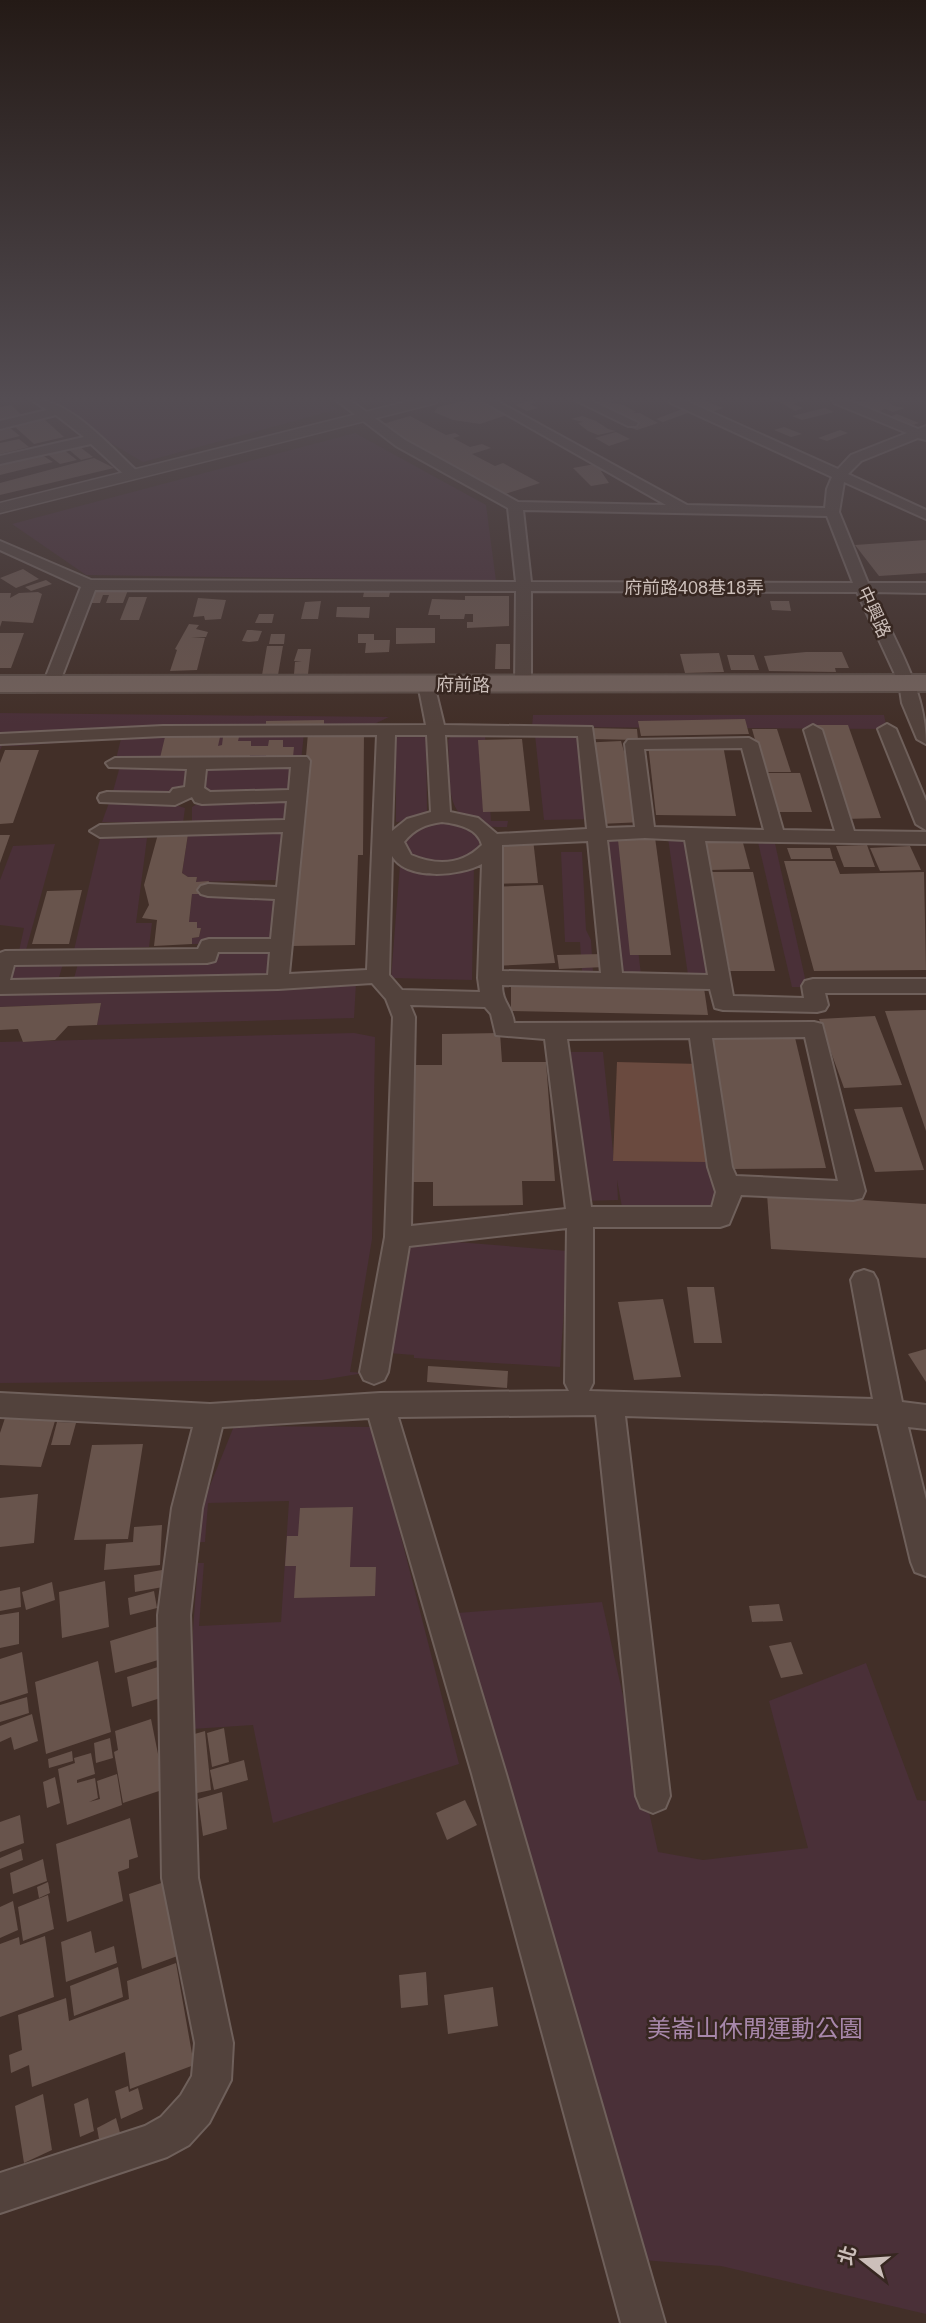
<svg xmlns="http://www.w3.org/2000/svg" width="926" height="2323" viewBox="0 0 926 2323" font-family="Arial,'Noto Sans TC',sans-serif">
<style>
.green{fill:#4a3038}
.water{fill:#6a4a3f}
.building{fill:#68544c}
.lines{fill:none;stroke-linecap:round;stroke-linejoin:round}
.minor-casing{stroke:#6f605b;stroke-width:4}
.tertiary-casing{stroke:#6f605b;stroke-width:3}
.primary-casing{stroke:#5b4c46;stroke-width:4}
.minor{fill:#52423c;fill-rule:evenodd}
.tertiary{fill:#52423c;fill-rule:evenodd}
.primary{fill:#72615b;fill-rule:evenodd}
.labels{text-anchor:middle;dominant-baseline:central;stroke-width:5;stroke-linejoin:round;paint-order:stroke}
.far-street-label{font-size:18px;fill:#ccbfba;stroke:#372721}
.near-park-label{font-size:24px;fill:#a787aa;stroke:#372721}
</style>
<rect width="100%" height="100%" fill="#422f28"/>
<!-- green -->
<g class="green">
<path d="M38,400H318L339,409L143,462Z"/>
<path d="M355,433L486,505L496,581L86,575L12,524Z"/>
<path d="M0,713L389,717L370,726L304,733L301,761L115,763L121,739C81,739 42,746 2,746L0,750Z"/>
<path d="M533,715H884L887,729L532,727Z"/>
<path d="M396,733H426L427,813L408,821L396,822Z"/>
<path d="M586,734L595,819L544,820L535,735Z"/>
<path d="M452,735H485L491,821H508L507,827C440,829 451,790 448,740Z"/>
<path d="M293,763L291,794L204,792L200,766Z"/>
<path d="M120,766H193L189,789L173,796L112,795Z"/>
<path d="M290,798L286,822L192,823V807L204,800Z"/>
<path d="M110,800L171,801L175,805L185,808L183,823L102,822Z"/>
<path d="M432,820L467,825L480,837L478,852C451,868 428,869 402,850L404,834Z"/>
<path d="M285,830L279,880L196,882L197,877H188L182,873L188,834Z"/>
<path d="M625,835L641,975L611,976L598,836Z"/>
<path d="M147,838L136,923H152L149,947L74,950L100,839Z"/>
<path d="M668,838H688L711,975H688Z"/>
<path d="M757,838L774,839L807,987H792Z"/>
<path d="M55,844L26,950L19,951L24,928L0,925V880L13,846Z"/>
<path d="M561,852H582L586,930L591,940L593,972H582L580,942H565Z"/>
<path d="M474,864L472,980L391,978L400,865L413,869Z"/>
<path d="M192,894H280L274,943L192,944V938L199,937L201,928H197V922H189Z"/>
<path d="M273,947L269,980L73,982L79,960L212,949Z"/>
<path d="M63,964L57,984L11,980L16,965Z"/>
<path d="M356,983L354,1018L97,1025L101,1003L0,1007V991Z"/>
<path d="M354,1033L375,1037L372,1239L350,1372L364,1373L322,1380L0,1383V1042Z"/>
<path d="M569,1052H603L614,1161L706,1162L718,1207H622L617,1180L618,1200L581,1201Z"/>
<path d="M407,1238L568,1251L560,1367L414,1358V1355L388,1353Z"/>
<path d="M234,1426L373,1427L459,1764L273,1823L253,1725L192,1729L193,1630L198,1563H204L199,1626L281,1622L289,1501L208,1503L205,1542H199L203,1503Z"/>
<path d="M602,1602L658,1852L703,1860L808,1848L769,1701L866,1663L917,1800L926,1801V2314L721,2266L642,2260L457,1613Z"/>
</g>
<!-- water -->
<path class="water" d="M617,1062L700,1064L706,1162L613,1161Z"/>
<!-- building -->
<g class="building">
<path d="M467,400H478L507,415L480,424L453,420L434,412L438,407Z"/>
<path d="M532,400L537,402L530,404L538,408L527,411L515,405Z"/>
<path d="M601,400H616L609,402L624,405L636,412L632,413H640L658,423L637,430L629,427L640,423L593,402Z"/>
<path d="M688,400H703L723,408L709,413L682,401Z"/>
<path d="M766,400H805L793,404L803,408L795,411L778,401Z"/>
<path d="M868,400H885L894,406L905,408L893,412L885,409L876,412L856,403Z"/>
<path d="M11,405L23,416L0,421V407Z"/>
<path d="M685,408L693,411L663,422L656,419Z"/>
<path d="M825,408L834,412L802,420L792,416Z"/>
<path d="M897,414L919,423L907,427L886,418Z"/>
<path d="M410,416L446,435L455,433L460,436L453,438L470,447L482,444L491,448L472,454L495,466L503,463L540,483L502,495L376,426Z"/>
<path d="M582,416L596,421L608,429L616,431L598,435L588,431L578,423L583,422L571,419Z"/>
<path d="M44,419L64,437L34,444L14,426Z"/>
<path d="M9,427L20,436L0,441V429Z"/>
<path d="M784,427L802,434L791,437L774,430Z"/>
<path d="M840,430L848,433L827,441L818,438Z"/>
<path d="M616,432L630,439L609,446L595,438Z"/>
<path d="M19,439L29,447L0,454V443Z"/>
<path d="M80,447L93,457L81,460L68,449Z"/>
<path d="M64,450L77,460L60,464L47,454Z"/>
<path d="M42,455L53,462L0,475V465Z"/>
<path d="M94,458L114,468L0,495V483Z"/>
<path d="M595,464L605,470L601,471L609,483L591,486L573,468Z"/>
<path d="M926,540V573L879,576L855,545Z"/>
<path d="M23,569L39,579L16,588L0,578Z"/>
<path d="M46,580L52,584L31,591L25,587Z"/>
<path d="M91,590H128L123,603H106L109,595H103L100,603H86Z"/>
<path d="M38,592L42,594L33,623L2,621L0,627V593H11L10,598L19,593Z"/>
<path d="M364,592H390L389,597H363Z"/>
<path d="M465,596H509V626L467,628V622H473V614H465L464,619H440V615H428L432,599L465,600Z"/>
<path d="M129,597H147L139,620H120Z"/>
<path d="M198,598L226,600L221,619L205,620L204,616L193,617Z"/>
<path d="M321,601L318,619H301L305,602Z"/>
<path d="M770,601H789L791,611L772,610Z"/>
<path d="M337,607H370L369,618L336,617Z"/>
<path d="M259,614H274L272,623H255Z"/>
<path d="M189,624L199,625L196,629L208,632L206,637H191L205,638L197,670L170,671L177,650L175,649Z"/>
<path d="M396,628H435V643L396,644Z"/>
<path d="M247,630H252L262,631L258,641L249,642L242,641Z"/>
<path d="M0,633H24L11,668H0Z"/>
<path d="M271,634H285L284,644H269Z"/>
<path d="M358,634H374V640H390L389,652L365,653L366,643H358Z"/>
<path d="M496,644H510V669H495Z"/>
<path d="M267,646H283L278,675H262Z"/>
<path d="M298,649H311L308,674H294L295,662H302L294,661Z"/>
<path d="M806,652H842L849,668H835L836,672L769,671L764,656Z"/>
<path d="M719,653L724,672L685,673L680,654Z"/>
<path d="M727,655H754L759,670H731Z"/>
<path d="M745,719L749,734L641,736L638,721Z"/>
<path d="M324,720V724L266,725V721Z"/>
<path d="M814,725H848L881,818L845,819Z"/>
<path d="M589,728L637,729L638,740L590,739Z"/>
<path d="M752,729H777L791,772H764Z"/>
<path d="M364,732L363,855H358L355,945L290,946L308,733Z"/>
<path d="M165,737H220L218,746L222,745L223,737H239L238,741H251V746H268L269,740H283V747H294L293,757L265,762L266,755H250L249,762H233L234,757L160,758Z"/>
<path d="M522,739L530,811L483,812L478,740Z"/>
<path d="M621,741L644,822L599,824L579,743Z"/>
<path d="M648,744L723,745L736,816L656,815Z"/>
<path d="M5,750H39L13,823L0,824V763Z"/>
<path d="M768,773H800L812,812H779Z"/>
<path d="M739,828L750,869L710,870L701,829Z"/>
<path d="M617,830H654L671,955H630Z"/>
<path d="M158,834H188L182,873L188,877H197L196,882L209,881L205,894H192L189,922H197V928H201L199,937L192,938V944L154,946L157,920L142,918L149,905L144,885Z"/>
<path d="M0,835H10L0,863Z"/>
<path d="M485,839H533L538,883L488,884Z"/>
<path d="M867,845L875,867H844L836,846Z"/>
<path d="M910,846L921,870L880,871L870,848Z"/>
<path d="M787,848H830L833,859H791Z"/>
<path d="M784,861H835L840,874L924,872L926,970L814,971Z"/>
<path d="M711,872H753L775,971H730Z"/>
<path d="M543,885L555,963L494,966L486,887Z"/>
<path d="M82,890L69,944H32L47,891Z"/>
<path d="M603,954L605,967L559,969L557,955Z"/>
<path d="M511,984L704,988L708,1015L511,1011Z"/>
<path d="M101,1003L97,1025L68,1026L55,1040L23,1042L18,1029L0,1030V1007Z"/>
<path d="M926,1010V1131L885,1011Z"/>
<path d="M875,1016L902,1085L844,1088L819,1019Z"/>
<path d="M704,1025H792L826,1168L729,1169Z"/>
<path d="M500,1033L502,1062H546L555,1181H522L523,1205L433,1206V1182H410L411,1065H442V1034Z"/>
<path d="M902,1107L924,1170L875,1172L854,1109Z"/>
<path d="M767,1194L926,1204V1258L771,1249Z"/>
<path d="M687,1287H714L722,1343H694Z"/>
<path d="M663,1299L681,1377L634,1380L618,1302Z"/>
<path d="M926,1349V1382L908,1354Z"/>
<path d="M428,1366L508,1371L507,1388L427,1382Z"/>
<path d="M5,1418L55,1421L41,1467L0,1465V1433Z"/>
<path d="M57,1422L76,1423L70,1445H51Z"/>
<path d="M143,1444L128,1539L74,1540L92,1445Z"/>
<path d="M38,1494L34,1543L0,1547V1498Z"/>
<path d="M353,1507L350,1567H376L375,1596L294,1598L296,1566H285L287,1536H298L300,1508Z"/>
<path d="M162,1525L160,1565L104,1570L106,1544L133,1542L134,1527Z"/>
<path d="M162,1570L163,1587L135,1592L134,1575Z"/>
<path d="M105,1581L109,1627L62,1638L59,1592Z"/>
<path d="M52,1582L55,1600L26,1610L22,1592Z"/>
<path d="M20,1587L21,1607L0,1611V1591Z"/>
<path d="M154,1591L157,1608L130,1615L128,1598Z"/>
<path d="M779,1604L783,1621L752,1622L749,1606Z"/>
<path d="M19,1612V1644L0,1648V1615Z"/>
<path d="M162,1625L168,1657L115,1673L110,1641Z"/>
<path d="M791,1642L803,1674L781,1678L769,1646Z"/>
<path d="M22,1652L28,1693L0,1702V1659Z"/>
<path d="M98,1661L111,1732L46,1754L35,1682Z"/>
<path d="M164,1665L170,1695L132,1707L127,1677Z"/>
<path d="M27,1697L29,1713L0,1722V1705Z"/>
<path d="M32,1714L38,1741L14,1750L11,1737L0,1742V1726Z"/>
<path d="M151,1719L165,1789L123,1803L114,1752L118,1750L115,1731Z"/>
<path d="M224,1728L229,1762L212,1767L207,1733Z"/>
<path d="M205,1731L211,1790L197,1793L191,1735Z"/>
<path d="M110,1738L113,1758L96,1763L94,1743Z"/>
<path d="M72,1751L73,1761L49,1768L48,1759Z"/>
<path d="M91,1753L95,1774L77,1780V1783L95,1778L98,1798L89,1802L100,1799L97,1781L117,1774L122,1805L67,1825L58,1769L75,1763L74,1758Z"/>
<path d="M244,1760L248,1780L214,1790L210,1770Z"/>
<path d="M55,1777L60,1803L47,1808L43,1782Z"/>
<path d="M222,1792L227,1829L203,1836L198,1799Z"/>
<path d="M465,1800L477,1825L447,1840L436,1813Z"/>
<path d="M20,1815L24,1843L0,1852V1822Z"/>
<path d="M130,1818L138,1857L129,1860V1868L118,1872L123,1901L67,1922L56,1844Z"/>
<path d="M21,1849L23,1860L0,1869V1858Z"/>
<path d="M43,1859L47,1881L13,1894L10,1873Z"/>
<path d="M170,1880L183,1954L142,1969L129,1894Z"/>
<path d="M48,1882L50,1893L39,1898L37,1887Z"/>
<path d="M48,1895L54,1929L23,1941L18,1907Z"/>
<path d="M13,1901L18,1930L0,1938V1907Z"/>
<path d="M91,1931L95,1953L114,1946L117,1963L66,1982L61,1942Z"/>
<path d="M45,1936L54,1997L0,2017V1944L19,1937L20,1945Z"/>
<path d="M176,1963L194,2065L130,2089L125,2052L32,2087L29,2065L11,2073L9,2055L22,2050L18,2015L66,1998L69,2021L129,1999L127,1981Z"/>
<path d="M118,1967L123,1997L74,2016L70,1986Z"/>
<path d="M426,1972L428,2005L401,2008L399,1975Z"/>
<path d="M493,1987L498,2026L448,2034L444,1995Z"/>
<path d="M128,2086L129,2092L138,2088L143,2109L121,2119L115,2091Z"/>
<path d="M43,2094L52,2150L24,2163L15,2106Z"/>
<path d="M88,2098L94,2131L80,2137L74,2104Z"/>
<path d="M116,2118L122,2140L101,2150L97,2128Z"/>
</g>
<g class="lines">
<defs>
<g id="minor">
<path d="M32,400C68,397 111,448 137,471V477H127L91,444L0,464V456L84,437L56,415L0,429V421L47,410Z"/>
<path d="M336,400H350L405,440L518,502L666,505L481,400H495L687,505L825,508L827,489L832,477L671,403L669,400H684L838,469L851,455L907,433L834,403L832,400H848L918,429L926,426V440L918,438L861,461L848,474L926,510V519L844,482L839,512L868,583H926V593L872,592C895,641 926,690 926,744L917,739L902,703L899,683L857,592L531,591V685L523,690L515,685L516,591L95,590L59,684L51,689L45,688L43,684L81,587L0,550V541L91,580L516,582L508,508L396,446ZM523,510L827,516L853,583L531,582Z"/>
<path d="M575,400H590L638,423L636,426H628Z"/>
<path d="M426,679L434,684L444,725L592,727L606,828L635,827L625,744L628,740L749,738L758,743L783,830L835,831L804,730L813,725L822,730L854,831L926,832V844L705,841L733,996L804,998L802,986L805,981L813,979H926V993H825L828,1005L825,1010L817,1012L723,1010L715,1008L710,989L502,985C502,1003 512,1006 514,1023L814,1022L822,1024L865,1191L862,1198L853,1200L741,1195L729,1224L720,1227H593V1383L589,1391L873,1399L851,1280L855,1273L864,1270L873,1273L877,1280L902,1402L926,1405V1429L908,1427L926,1500V1576L915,1572L911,1562L878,1424L625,1416L670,1796L665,1808L653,1813L641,1808L636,1796L596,1415L398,1417L506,1774L665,2323H621L472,1774L369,1418L222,1427L202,1508L190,1615L198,1878L233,2043L231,2080L209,2123L189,2145L167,2157L0,2213V2173L145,2126L161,2117L181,2095L192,2076L195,2043L162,1878L158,1615L172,1508L193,1427L0,1417V1393L210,1404L380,1393L569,1391L565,1383L567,1228L409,1246L388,1372L384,1380L374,1384L364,1380L360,1372L385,1237L393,1017L386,999L372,983L278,989L0,994V953L5,951L198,949L202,941L209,939H271L275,899L208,896L201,894L198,890L201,886L208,884L277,887L283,832L100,837L90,831L100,825L285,820L287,801L202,804L195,802L192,797L175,805L100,802L98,798L100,794L107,792L170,793L173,789L185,787L187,769L109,767L106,763L115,758L307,757L310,761L289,974L367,970L377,735L163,736L0,744V734L163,726L426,725L418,684ZM395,735H427L431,812L407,819L392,831ZM445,735L578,736L587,829L497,834L478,818L450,812ZM742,748L764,830L654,827L644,749ZM291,767L289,790L210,792L204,788L206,769ZM442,822C458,824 478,828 482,845C462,865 437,866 411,855L404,842C414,829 426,824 442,822ZM645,838L685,840L708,975L622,973L607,840ZM588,841L601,973L502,971V845ZM392,856C407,881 460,876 482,864L478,978L480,992L402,990L389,975ZM218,952H270L268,975L10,980L14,965L207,963L215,961ZM410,1005L485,1007L491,1014L496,1035L545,1039L566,1209L411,1226L415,1017ZM805,1037L838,1181L736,1176L732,1167L712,1038ZM690,1038L708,1167L716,1192L712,1207H591L567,1039Z"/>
<path d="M887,724L896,729L926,801V830L916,824L878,729Z"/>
</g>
<path id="tertiary" d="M413,400H438L436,403L0,513V503Z"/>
<path id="primary" d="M926,675V691L0,692V676Z"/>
</defs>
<!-- minor casing -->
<use href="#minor" class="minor-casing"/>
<!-- tertiary casing -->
<use href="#tertiary" class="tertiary-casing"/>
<!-- primary casing -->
<use href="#primary" class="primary-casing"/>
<!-- minor -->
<use href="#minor" class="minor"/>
<!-- tertiary -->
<use href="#tertiary" class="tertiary"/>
<!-- primary -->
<use href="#primary" class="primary"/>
</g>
<!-- sky -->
<linearGradient id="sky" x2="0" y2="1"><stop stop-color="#241a16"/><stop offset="0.55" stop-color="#544d53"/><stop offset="1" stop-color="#544d53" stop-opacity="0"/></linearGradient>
<rect width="926" height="725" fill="url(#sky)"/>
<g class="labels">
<!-- far-street labels -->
<g class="far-street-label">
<text x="694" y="588">府前路408巷18弄</text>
<text transform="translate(874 612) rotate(65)">中興路</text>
<text transform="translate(463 685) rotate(1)">府前路</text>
</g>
<!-- near-park labels -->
<g class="near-park-label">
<text x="755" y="2028">美崙山休閒運動公園</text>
</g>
</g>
<!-- north arrow -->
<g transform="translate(863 2260) rotate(287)" stroke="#372721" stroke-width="5" paint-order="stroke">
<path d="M0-5L12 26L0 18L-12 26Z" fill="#ccbfba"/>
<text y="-10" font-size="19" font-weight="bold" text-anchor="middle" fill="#ccbfba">北</text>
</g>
</svg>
